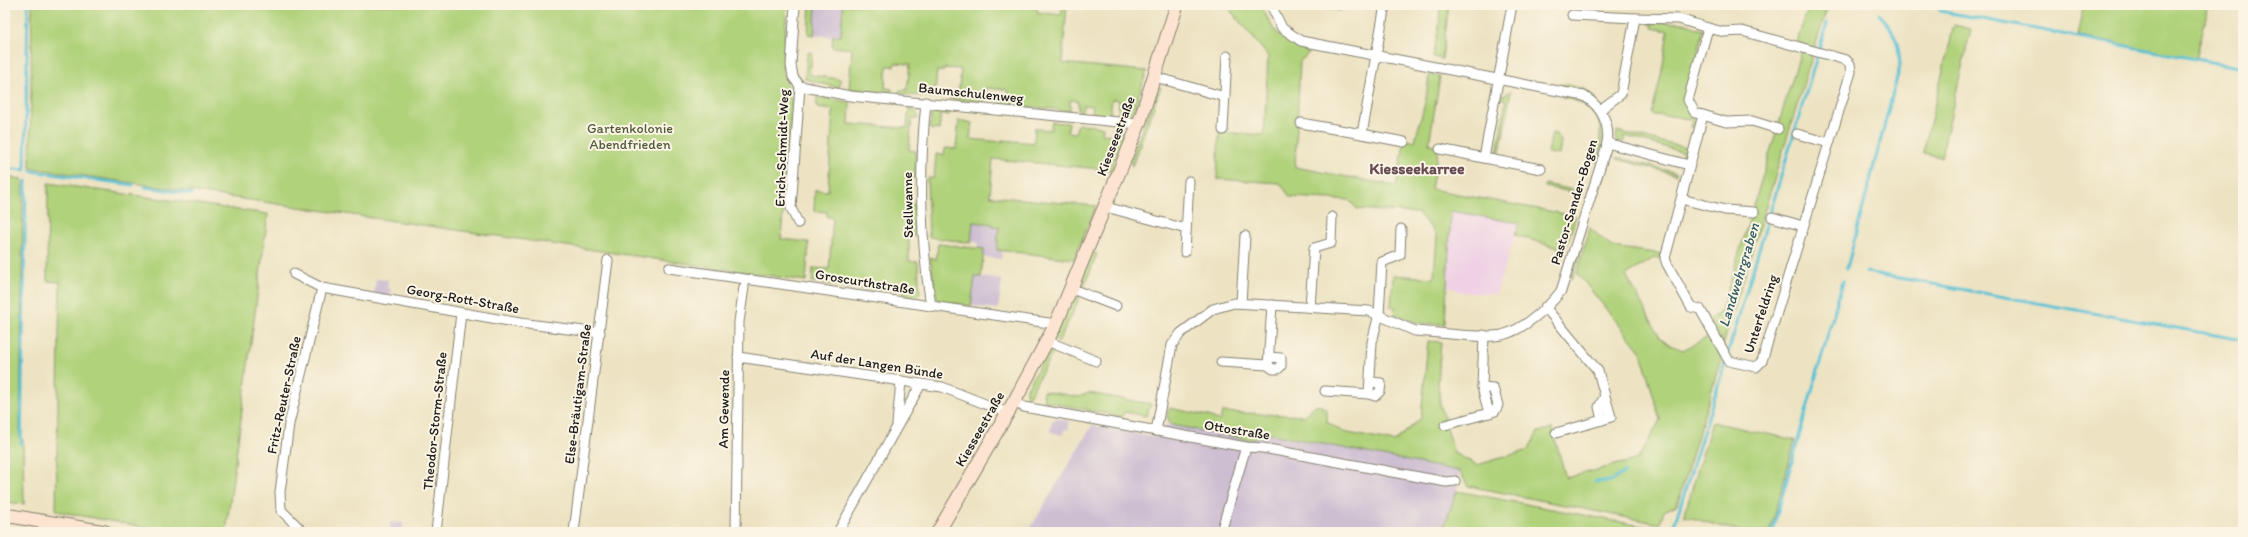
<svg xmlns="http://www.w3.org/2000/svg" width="2248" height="537" viewBox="0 0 2248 537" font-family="Itim,sans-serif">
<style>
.built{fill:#efd0e5}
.industrial{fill:#cdbed2}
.green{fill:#b0d27a;stroke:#66774b}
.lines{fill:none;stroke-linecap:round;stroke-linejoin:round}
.stream{stroke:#58c1d5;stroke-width:3}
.street-casing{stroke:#848070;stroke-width:11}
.secondary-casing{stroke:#848070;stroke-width:15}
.street{stroke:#fff;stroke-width:9}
.secondary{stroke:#fde4d0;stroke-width:13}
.labels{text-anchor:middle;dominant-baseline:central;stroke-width:4;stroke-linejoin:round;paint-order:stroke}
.street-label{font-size:14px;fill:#1c1c1c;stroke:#fcf5e5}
.park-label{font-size:14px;fill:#505c3d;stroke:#fcf5e5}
.water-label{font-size:15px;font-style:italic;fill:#345e66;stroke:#fcf5e5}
.quarter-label{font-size:16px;font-weight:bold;fill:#684c55;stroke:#fcf5e5}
</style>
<rect width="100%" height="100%" fill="#fcf5e5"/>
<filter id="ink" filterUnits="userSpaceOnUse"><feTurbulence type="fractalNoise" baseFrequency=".025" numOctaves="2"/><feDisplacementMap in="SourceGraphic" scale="8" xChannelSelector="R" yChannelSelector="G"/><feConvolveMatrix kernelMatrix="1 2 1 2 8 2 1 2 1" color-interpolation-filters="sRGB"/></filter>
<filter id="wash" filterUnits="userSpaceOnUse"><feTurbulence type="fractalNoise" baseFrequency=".012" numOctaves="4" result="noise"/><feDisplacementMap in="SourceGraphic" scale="16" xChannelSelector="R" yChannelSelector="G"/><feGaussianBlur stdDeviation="0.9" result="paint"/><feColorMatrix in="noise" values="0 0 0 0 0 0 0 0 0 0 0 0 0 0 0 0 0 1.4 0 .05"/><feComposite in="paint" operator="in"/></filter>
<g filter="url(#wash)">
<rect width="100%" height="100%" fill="#ede3c3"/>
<!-- built -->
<path class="built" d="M1451,211L1519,223L1496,294L1462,292L1455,290V288L1447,287Z"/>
<!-- industrial -->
<g class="industrial">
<path d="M816,5H843L841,36L832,37L814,35Z"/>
<path d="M973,222L999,227L997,250L1002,251L1001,259L983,257L984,249L978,248V242H971Z"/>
<path d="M975,276L1002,280L998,309L971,306Z"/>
<path d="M376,279L388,280L387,288L391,289L390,297L374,295Z"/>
<path d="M1055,418L1070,421L1068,430L1064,429L1063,435L1050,432L1052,421H1055Z"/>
<path d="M1167,424L1251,440L1266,433L1459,471L1457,491L1442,532H1028L1092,425L1155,437Z"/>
<path d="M390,522L403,523V531L407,532H390Z"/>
</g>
<!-- green -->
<g class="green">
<path d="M32,5H787L783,68C784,79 791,87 789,98L792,99L781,239L809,242L806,281L30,168Z"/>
<path d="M810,5H816L814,35L808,34Z"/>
<path d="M843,5H1038L1037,12L1061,15L1063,5H1067L1062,63L1147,71L1132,115L1118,116L1119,100L1112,99L1110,115L1092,113L1093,106L1083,105L1082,112H1078V101L1070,100V111L1001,104L1002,100H1008V90L986,88L985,102L950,99L951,95H958L961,69L945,68L944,71H937L935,93L942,94V98L899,94L900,90H907L910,64L895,63L894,66H887L885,88L892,89L891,93L849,89L852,49L832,47L833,36H841Z"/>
<path d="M1226,5H1262C1271,31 1284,43 1309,53L1300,61L1295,167L1396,186L1405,140L1415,141L1426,99L1429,75L1440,77L1429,144L1439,146L1431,189L1576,216L1565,250L1515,235L1519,223L1451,211L1445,324L1418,323L1394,314L1395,307H1391L1393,275L1434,278L1437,235L1418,213L1357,209L1349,200L1290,197L1280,183L1217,179L1219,132L1264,135L1268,56Z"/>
<path d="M1313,5H1341L1340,11Z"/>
<path d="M1440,5H1449L1442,59L1433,57L1439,26Z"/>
<path d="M1809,5H1826L1827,8L1723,345L1709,319L1721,312L1803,44L1797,42Z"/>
<path d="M2084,5H2209L2196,59L2077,35Z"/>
<path d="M1648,22L1684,23L1703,30L1686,105L1698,124L1697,128L1690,127L1692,120L1672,116L1654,115L1652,113L1662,71L1668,31L1652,28L1653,24H1649Z"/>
<path d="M1954,25L1971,29L1941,157L1923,153Z"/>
<path d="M812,52L810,75L840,79L839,88L805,79L807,53Z"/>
<path d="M1563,84L1584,89L1597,99L1596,100L1581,91L1562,87Z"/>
<path d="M1161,87L1132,166L1130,162L1157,89Z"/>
<path d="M1511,91L1499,157L1490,155V152L1497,153L1506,100L1499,98V95H1504Z"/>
<path d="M1562,95C1603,103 1609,123 1598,162L1595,161C1606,125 1601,105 1561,97Z"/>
<path d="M817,97L850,102L849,124L907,128L909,108L917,112L918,119L912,118L909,150L916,151L915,178H908V204H915L916,236H909V261L918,262L920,294L918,296L903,295L904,289L883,286L882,292L812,282L813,268L829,269L833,218L827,217V212L814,211L815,190L828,191L833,110L817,108Z"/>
<path d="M936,110L950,112L949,115H941L939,130L930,129L931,115Z"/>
<path d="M959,120L972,123L970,139L1002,142V140L1034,143L1035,127L1036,129L1050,130L1052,122L1069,123L1067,132L1075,133L1078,124L1103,127L1102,134L1112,135L1113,128L1121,130L1123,138L1111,170L993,159L990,196L1096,206L1074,259L997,250L999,227L992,226V224L973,222L971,243L929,237L927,178H934L936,154L944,155L945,148L956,149Z"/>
<path d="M1617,131L1691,149L1688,157L1682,158L1683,152L1625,136L1623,143L1616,141Z"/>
<path d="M1552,133L1556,134L1561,140L1559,155L1548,153Z"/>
<path d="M1608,155L1610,156L1600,189L1598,188Z"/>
<path d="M1617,157L1677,173L1676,175L1617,159Z"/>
<path d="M5,177L22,179L23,182L20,438L23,439L24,504L5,502Z"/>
<path d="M48,183L268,214L226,532H170L56,511L60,282L47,281Z"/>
<path d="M1545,184L1580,191L1579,193L1544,187Z"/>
<path d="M1590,228L1612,247L1663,254L1662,258H1654L1626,275L1660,337L1670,345L1683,350L1710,336L1722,356L1677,505L1664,511L1660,524L1468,486L1459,471L1267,433L1251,440L1171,425L1167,416L1169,408L1209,416L1220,421L1222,412L1304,416L1315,405L1322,406V408L1327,409V422L1343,432L1394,442L1421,418L1428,341L1441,342L1438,382L1440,403L1454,453L1477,465L1528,450L1538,432L1552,428L1566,478L1638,459L1660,420L1641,352L1577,273Z"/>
<path d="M938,244L984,249L981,277H975L971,306L940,301L937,299L930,258L936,259Z"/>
<path d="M1580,244H1583L1572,279L1570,278Z"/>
<path d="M1092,252L1097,254L1083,290L1079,283Z"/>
<path d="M1075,297H1080L1058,343L1054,337Z"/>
<path d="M1048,350H1054L1027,400L1026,390Z"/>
<path d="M1043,391L1079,397L1088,393L1151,404L1146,416L1124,412L1122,417L1044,401Z"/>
<path d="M1712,422L1795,440L1770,532H1742L1684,516Z"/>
<path d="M1457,491L1657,529L1656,532H1442Z"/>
<path d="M1683,527L1695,532H1666L1667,529Z"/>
</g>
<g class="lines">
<!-- stream -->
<g class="stream">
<path d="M1940,11L2243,68"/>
<path d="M5,168L25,170L28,5"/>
<path d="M31,171L133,185"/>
<path d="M145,187L192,194"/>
<path d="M1847,268L1900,66C1899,42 1895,31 1879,14"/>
<path d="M1866,272L2243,340"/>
<path d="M1728,353L1827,23"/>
<path d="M21,444L26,181"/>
<path d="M1595,482L1611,481L1625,472"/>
<path d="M1672,532L1726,360"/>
<path d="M1772,532L1843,281"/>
</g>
</g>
</g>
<g filter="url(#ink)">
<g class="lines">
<defs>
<g id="street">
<path d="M795,5L791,65L793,77L800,86L850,96L1139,124"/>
<path d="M1572,15L1635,18"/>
<path d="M1155,77L1225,97"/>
<path d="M926,102C919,173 920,236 931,306"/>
<path d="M1600,110L1621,94L1635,18L1679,19L1708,28"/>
<path d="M1703,115L1726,122L1752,121L1778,129"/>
<path d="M1301,123L1362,134L1385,5"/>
<path d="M1223,130L1227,56"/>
<path d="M1362,134L1404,142"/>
<path d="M1797,134L1829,143"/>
<path d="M1607,143L1689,165"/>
<path d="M1440,149L1484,158L1512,5"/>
<path d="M1484,158L1541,169"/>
<path d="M1681,199L1665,258L1667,264L1691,307L1700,309L1729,361L1756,367L1762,361L1851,72L1850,64L1846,60L1742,31L1724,32L1708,28L1688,100L1695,113L1703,115L1681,199L1725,210L1754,212"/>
<path d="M1106,207L1186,229"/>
<path d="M1772,217L1803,226"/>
<path d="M798,223L791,208L800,86"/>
<path d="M1185,252L1189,181"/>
<path d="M669,268L1056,324"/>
<path d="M294,274L322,288L520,323L600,333"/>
<path d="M1072,289L1116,306"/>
<path d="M1241,303L1245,236"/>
<path d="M1310,307L1314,248L1331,243L1332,217"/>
<path d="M1545,307L1598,371L1605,396L1599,407L1602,420L1611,417L1605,396"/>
<path d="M1047,341L1096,361"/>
<path d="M738,357L942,387L1008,413"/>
<path d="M1221,362L1268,365L1272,305"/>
<path d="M1268,365L1273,369H1278L1281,366V358L1269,357"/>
<path d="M1370,382L1381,383L1380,391L1375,396L1369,394L1372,342L1379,314L1382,262L1400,255L1401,229"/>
<path d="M1482,387L1493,388L1498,405L1495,411L1489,413"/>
<path d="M1325,391L1369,394"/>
<path d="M1014,402L1024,407L1246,447L1263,448L1446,482L1455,481"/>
<path d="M897,424L901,381"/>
<path d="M1445,425L1489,413L1482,387L1484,335"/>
<path d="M1156,431L1172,345L1181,333L1213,309L1234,303L1369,311L1415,331C1437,332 1481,339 1502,335C1523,330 1548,308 1561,291L1606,148C1612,126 1602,107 1584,96L1301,41L1282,28L1271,5"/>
<path d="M1556,433L1602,420"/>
<path d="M298,532L299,528L281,510L280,492L289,424L322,288"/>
<path d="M436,532L461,313"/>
<path d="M574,532L608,260"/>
<path d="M736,532L739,322L744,287"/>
<path d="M838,532L921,384"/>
<path d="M1221,532L1246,447"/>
</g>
<g id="secondary">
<path d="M5,515L105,532"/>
<path d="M938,532L1014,402L1056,324L1139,124L1177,5"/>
</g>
</defs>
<!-- street casing -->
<use href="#street" class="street-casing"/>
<!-- secondary casing -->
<use href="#secondary" class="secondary-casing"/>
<!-- street -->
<use href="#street" class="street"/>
<!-- secondary -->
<use href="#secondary" class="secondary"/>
</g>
</g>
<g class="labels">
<!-- street labels -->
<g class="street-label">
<text transform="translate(971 93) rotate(6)">Baumschulenweg</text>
<text transform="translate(1116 136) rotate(-69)">Kiesseestraße</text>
<text transform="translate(782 148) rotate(-88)">Erich-Schmidt-Weg</text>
<text transform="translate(1574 202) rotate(-73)">Pastor-Sander-Bogen</text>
<text transform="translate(908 205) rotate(-91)">Stellwanne</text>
<text transform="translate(865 282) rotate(9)">Groscurthstraße</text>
<text transform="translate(463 299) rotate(10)">Georg-Rott-Straße</text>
<text transform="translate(1761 314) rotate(-72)">Unterfeldring</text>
<text transform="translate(877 364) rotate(9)">Auf der Langen Bünde</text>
<text transform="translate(578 394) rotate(-83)">Else-Bräutigam-Straße</text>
<text transform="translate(284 395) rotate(-78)">Fritz-Reuter-Straße</text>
<text transform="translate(724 409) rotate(-89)">Am Gewende</text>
<text transform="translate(435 421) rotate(-84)">Theodor-Storm-Straße</text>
<text transform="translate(980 429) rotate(-60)">Kiesseestraße</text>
<text transform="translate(1237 430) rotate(9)">Ottostraße</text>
</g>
<!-- park labels -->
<g class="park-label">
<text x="630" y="128">Gartenkolonie<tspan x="630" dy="16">Abendfrieden</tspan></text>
</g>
<!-- water labels -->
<g class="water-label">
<text transform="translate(1739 275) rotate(-73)">Landwehrgraben</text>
</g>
<!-- quarter labels -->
<g class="quarter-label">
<text x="1417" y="168">Kiesseekarree</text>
</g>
</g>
<!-- margin -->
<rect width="2248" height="537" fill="none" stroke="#fcf5e5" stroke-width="20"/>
</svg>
